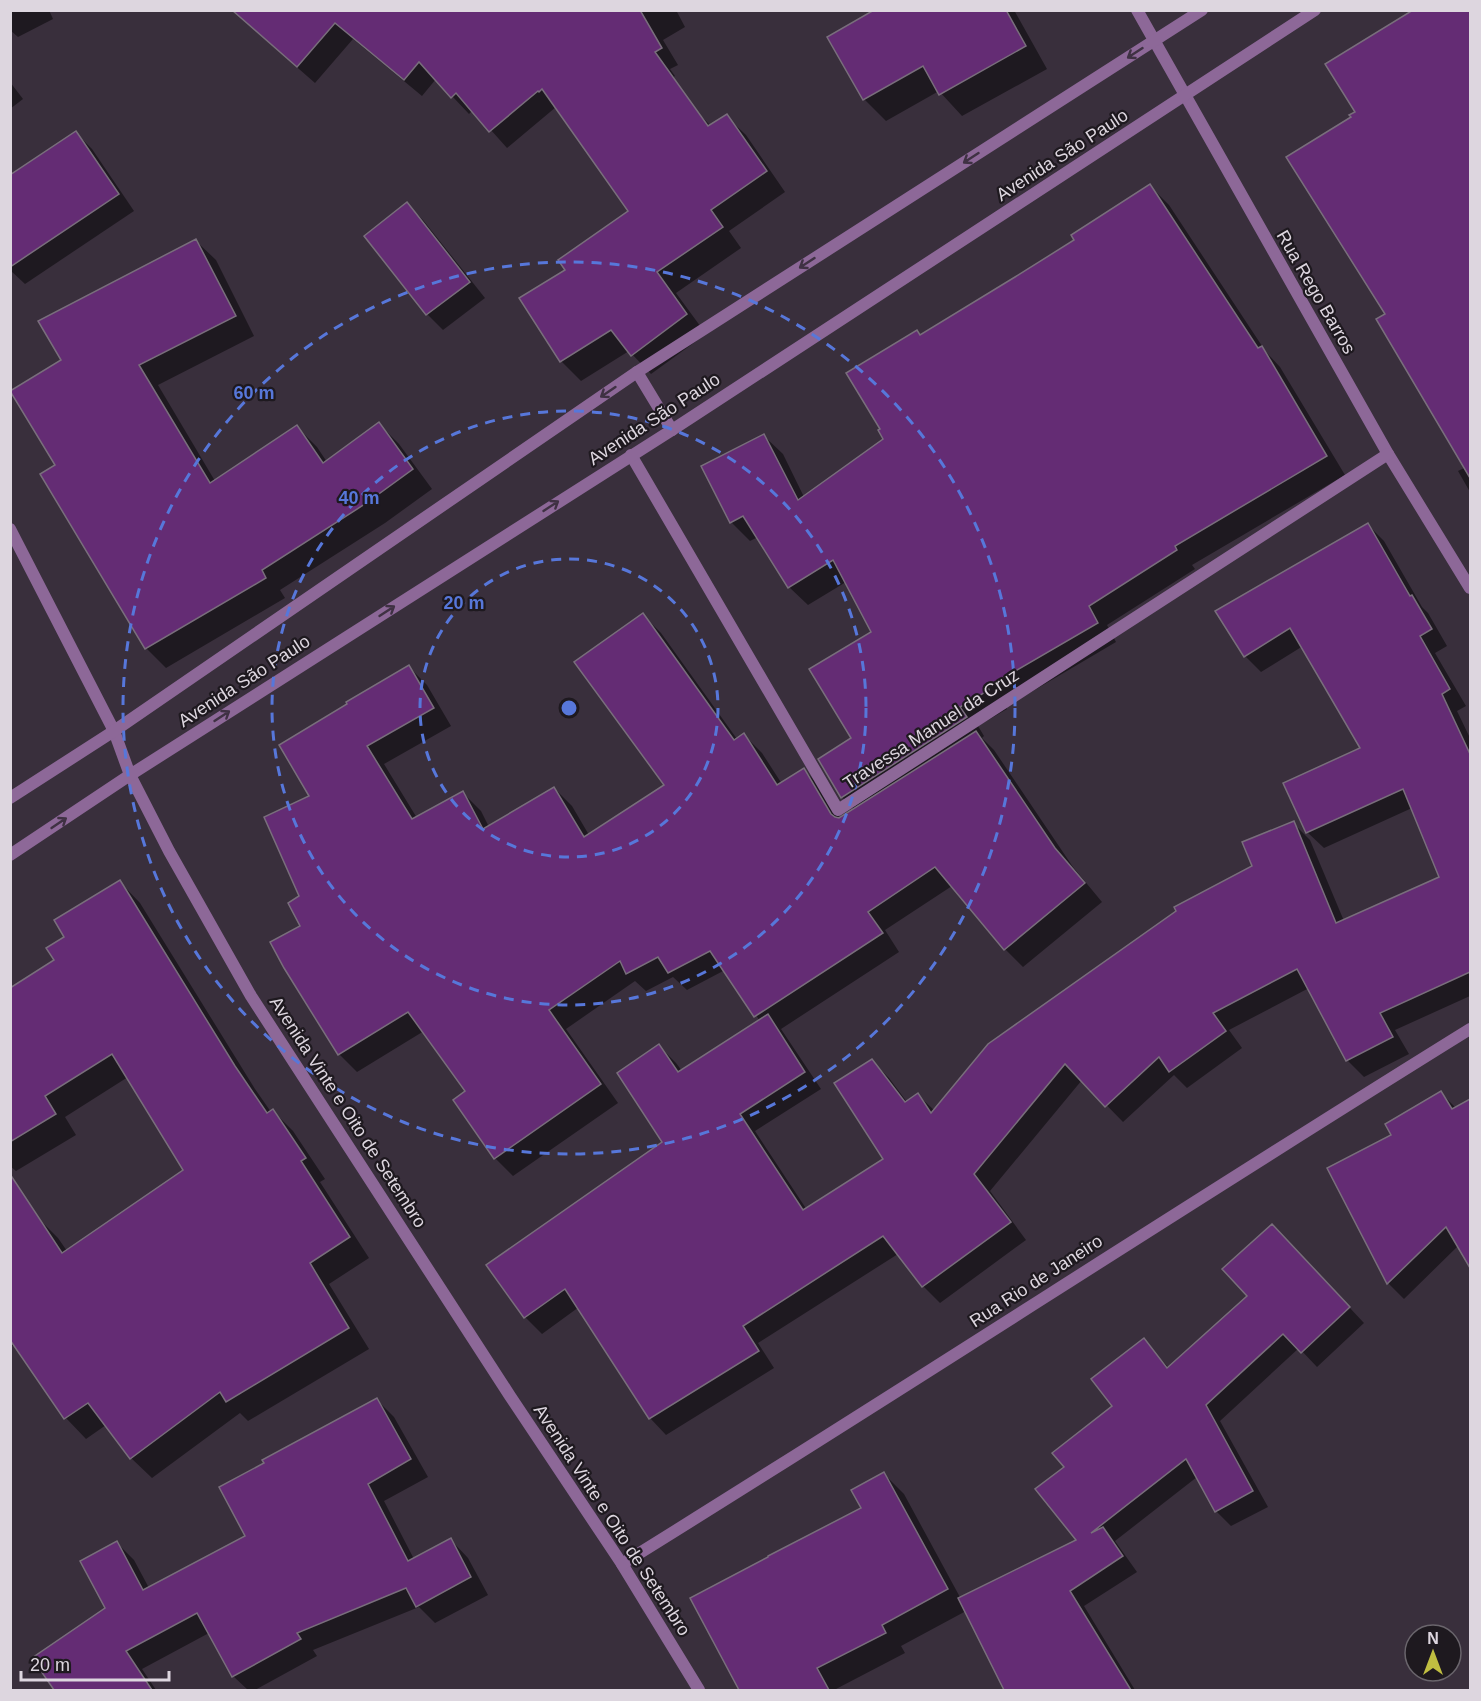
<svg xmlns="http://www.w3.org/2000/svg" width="1481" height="1701" viewBox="0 0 1481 1701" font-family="Helvetica,sans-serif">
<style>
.shadow{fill:#0007}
.building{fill:#642c74;stroke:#796e7c;stroke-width:1.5}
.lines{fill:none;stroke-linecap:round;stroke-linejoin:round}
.minor{stroke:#8d6898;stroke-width:12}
.tertiary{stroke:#8d6898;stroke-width:12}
.oneway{stroke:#3f3143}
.ring{fill:none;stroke:#5777da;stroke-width:3;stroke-dasharray:10 8}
.labels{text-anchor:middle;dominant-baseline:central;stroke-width:4.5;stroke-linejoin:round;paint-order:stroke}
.street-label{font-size:18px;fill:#ddd6df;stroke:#1e191f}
.centre{fill:#5777da;stroke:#1e191f;stroke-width:3}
.ring-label{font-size:18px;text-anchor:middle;font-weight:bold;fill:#5777da;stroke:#1e191f;stroke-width:4.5;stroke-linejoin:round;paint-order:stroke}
</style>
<rect width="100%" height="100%" fill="#392f3c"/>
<!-- shadow -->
<g class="shadow">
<path d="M10,10H49L53,19L18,37L10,30Z"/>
<path d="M489,10H676L685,27L663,40L678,65L670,69L675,76L583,137L556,107L507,148L473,110L469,114L436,79L422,96L353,39L315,83L259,34L242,17Z"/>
<path d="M878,10H1014L1047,69L962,116L939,91L886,121L864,99Z"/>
<path d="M1415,10H1470V492L1458,471L1466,467L1387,314L1353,118Z"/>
<path d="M10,82L23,99L10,109Z"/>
<path d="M697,112L711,126L726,116L746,135L785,192L729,231L741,248L676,293L706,334L651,374L629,351L581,381L561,361L567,270L630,212Z"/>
<path d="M76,133L92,149L134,211L25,284L10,270V176Z"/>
<path d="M1150,186L1169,205L1266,352L1280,367L1345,475L1192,565L1195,569L1107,625L1116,642L1006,707L1007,709L978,726L984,736L982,738L994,750L1073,867L1102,902L1023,967L1005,949L952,886L885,930L899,952L781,1029L821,1089L755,1131L807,1210L885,1159L872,1061L889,1078L907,1102L918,1095L935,1111L1254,866L1293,823L1310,840L1344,921L1441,878L1412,808L1324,848L1307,832L1363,748L1303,646L1261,672L1245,656L1367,524L1384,541L1422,607L1428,613L1447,646L1435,653L1466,706L1457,711L1470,738V996L1395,1030L1409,1054L1364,1077L1347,1060L1309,988L1229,1030L1242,1048L1187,1088L1174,1075L1123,1122L1082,1080L990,1191L1026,1240L940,1303L923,1286L898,1254L758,1343L774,1368L666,1435L650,1418L579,1307L542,1334L525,1317L664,1142L659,1046L676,1063L682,1071L760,1021L725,970L687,990L673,977L646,991L635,981L566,1029L618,1103L513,1176L495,1158L467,1092L424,1031L357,1072L339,1054L302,926L301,897L311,797L409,667L427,685L451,726L384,764L417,818L463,793L481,811L489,827L554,788L572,806L589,835L666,785L643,615L661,633L737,739L744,735L762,753L782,784L804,770L822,788L840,819L854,810L842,797L820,760L853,739L873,633L846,582L808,605L789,587L758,537L750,541L731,522L764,436L783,454L804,497L885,439L921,336L1076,240Z"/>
<path d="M407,204L423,220L485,298L443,330L427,314L366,237Z"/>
<path d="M196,241L216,260L254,336L158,385L215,481L297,427L317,447L327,462L379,424L399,444L432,489L385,523L280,590L285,598L166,668L146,648L58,465L63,361Z"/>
<path d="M120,882L140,903L255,1089L271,1112L273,1111L293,1131L325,1179L320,1182L369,1258L329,1284L369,1349L248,1421L240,1413L152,1478L131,1458L106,1425L86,1439L66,1418L15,1344L10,1348V1239L38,1218L58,1238L67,1251L185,1171L128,1077L65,1117L76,1135L16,1171L10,1166V989L56,961L66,938Z"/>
<path d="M1441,1093L1456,1108L1470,1101V1265L1459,1245L1404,1299L1389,1284L1329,1169L1393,1135Z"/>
<path d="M1287,1241L1364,1323L1317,1367L1299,1348L1220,1421L1268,1507L1231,1526L1216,1511L1197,1477L1115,1541L1137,1572L1084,1606L1135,1690H1006L966,1611L901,1646L905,1653L836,1689L837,1690H741L692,1599L863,1508L884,1474L904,1494L961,1599L1079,1540L1066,1467L1114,1406L1143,1340L1169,1368L1249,1296Z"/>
<path d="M377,1400L394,1417L428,1477L384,1501L414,1559L451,1540L468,1558L488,1595L435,1623L419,1607L313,1650L317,1656L255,1690H248L233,1676L209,1633L142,1669L156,1690H56L34,1658L107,1609L117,1543L134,1560L149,1588L247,1536Z"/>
</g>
<!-- building -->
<g class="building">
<path d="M232,10H640L662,48L655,52L708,126L727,114L767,171L711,210L723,227L657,272L687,314L631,356L611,330L560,362L519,298L565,270L558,260L628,211L542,89L539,92L538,91L489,132L456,93L451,98L419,62L404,80L335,23L297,67Z"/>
<path d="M874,10H1006L1026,46L939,95L923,66L863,100L827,37Z"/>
<path d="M1413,10H1470V478L1376,319L1385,314L1286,157L1351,117L1349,115L1355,112L1325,64Z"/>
<path d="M76,131L119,194L10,267V175Z"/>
<path d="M1150,184L1258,348L1262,346L1327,456L1175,546L1177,550L1089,606L1098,623L988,687L989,690L960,707L967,717L841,798L818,759L851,738L809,669L871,632L833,560L788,588L743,516L730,523L701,466L764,434L798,500L883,439L878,430L880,429L846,373L917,330L920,335L1015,277L1074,240L1071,235Z"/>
<path d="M407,202L470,282L426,315L364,236Z"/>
<path d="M196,239L236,316L139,365L210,483L297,425L323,463L379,422L413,469L365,504L262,570L266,578L145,649L40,474L55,465L10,391L61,360L38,321Z"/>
<path d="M1368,523L1410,596L1412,595L1432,629L1420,636L1450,689L1442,694L1470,754V972L1380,1013L1393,1037L1346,1061L1297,969L1213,1013L1226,1031L1169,1072L1159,1057L1105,1107L1065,1064L974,1174L1011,1222L922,1287L883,1236L743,1326L759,1351L649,1419L565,1289L524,1318L486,1265L662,1142L617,1073L659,1044L678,1072L768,1014L805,1072L740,1114L803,1210L883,1159L834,1083L872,1059L905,1102L918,1093L931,1113L988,1044L1176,911L1174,907L1252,866L1242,842L1294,821L1336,923L1439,877L1403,789L1306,833L1283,783L1360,748L1290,628L1244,657L1215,611Z"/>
<path d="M643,613L734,740L744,733L777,785L804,768L831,814L835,817L839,818L976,731L1055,848L1085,883L1004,950L935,867L868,912L883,933L754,1017L710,951L668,973L658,957L626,974L620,961L549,1010L601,1084L494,1159L453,1100L465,1091L408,1012L338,1055L284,968L270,942L300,926L288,903L299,896L264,817L309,796L279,745L347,704L346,702L409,665L434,708L367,746L412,819L463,791L483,829L554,787L584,837L664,785L574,662Z"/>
<path d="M120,880L235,1066L267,1113L273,1109L306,1158L301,1161L350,1237L310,1263L349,1328L226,1402L220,1392L130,1459L88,1403L64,1419L10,1340V1174L62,1253L183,1170L112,1054L45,1096L56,1114L10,1142V988L54,960L46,948L64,937L54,920Z"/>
<path d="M1441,1091L1452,1109L1470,1099V1268L1446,1227L1387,1284L1327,1168L1391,1135L1385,1124Z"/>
<path d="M1272,1224L1350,1307L1301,1353L1283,1334L1206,1405L1253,1491L1215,1512L1186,1459L1091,1533L1103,1527L1123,1556L1070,1591L1131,1690H1004L958,1598L1076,1540L1035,1489L1064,1467L1052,1453L1112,1406L1091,1379L1144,1338L1167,1368L1247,1296L1222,1269Z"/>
<path d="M377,1398L411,1459L368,1484L408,1561L451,1538L471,1577L416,1607L406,1588L297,1633L301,1639L232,1677L197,1613L126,1651L152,1690H54L32,1658L105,1608L80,1561L117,1541L143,1590L245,1536L219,1487L264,1463L262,1460Z"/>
<path d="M884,1472L948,1589L882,1625L886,1633L817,1668L829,1690H739L690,1598L768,1557V1556L861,1508L851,1490Z"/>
</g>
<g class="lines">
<!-- minor -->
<g class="minor">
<path d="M1137,10L1388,454L1470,588"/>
<path d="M631,455L838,810L1388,454"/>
<path d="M10,529L114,731L130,775L169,851L251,996L510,1396L622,1564L699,1690"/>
<path d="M622,1564C906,1388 1186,1205 1470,1029"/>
</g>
<!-- tertiary -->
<g class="tertiary">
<path d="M637,372L672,430"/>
<path d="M10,798L114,731L637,372L1202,10"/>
<path d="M10,855L130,775L672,430L1315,10"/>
</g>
</g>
<!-- one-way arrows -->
<defs><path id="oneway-shaft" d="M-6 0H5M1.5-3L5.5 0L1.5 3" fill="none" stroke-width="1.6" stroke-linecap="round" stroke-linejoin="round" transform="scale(1.5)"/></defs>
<g class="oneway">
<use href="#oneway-shaft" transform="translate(1135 53) rotate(147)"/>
<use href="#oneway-shaft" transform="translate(971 158) rotate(147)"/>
<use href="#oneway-shaft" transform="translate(807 263) rotate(147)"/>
<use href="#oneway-shaft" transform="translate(608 392) rotate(146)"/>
<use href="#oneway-shaft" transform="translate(551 506) rotate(-33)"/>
<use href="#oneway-shaft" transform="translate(387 611) rotate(-33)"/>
<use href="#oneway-shaft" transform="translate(222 716) rotate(-33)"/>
<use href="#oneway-shaft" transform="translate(59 823) rotate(-34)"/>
</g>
<!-- distance rings -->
<g class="ring">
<circle cx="569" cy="708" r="149"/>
<circle cx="569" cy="708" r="297"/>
<circle cx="569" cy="708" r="446"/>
</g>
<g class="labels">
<!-- street labels -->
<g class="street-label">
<text transform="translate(1062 155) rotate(-33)">Avenida São Paulo</text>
<text transform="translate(1316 292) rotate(60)">Rua Rego Barros</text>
<text transform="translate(654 419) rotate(-33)">Avenida São Paulo</text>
<text transform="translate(244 681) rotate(-33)">Avenida São Paulo</text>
<text transform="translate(931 729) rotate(-33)">Travessa Manuel da Cruz</text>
<text transform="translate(348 1112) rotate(57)">Avenida Vinte e Oito de Setembro</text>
<text transform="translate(1036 1281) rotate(-33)">Rua Rio de Janeiro</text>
<text transform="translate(612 1520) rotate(57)">Avenida Vinte e Oito de Setembro</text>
</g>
</g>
<circle cx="569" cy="708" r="9" class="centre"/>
<g class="ring-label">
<text x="254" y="399">60 m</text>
<text x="359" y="504">40 m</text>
<text x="464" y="609">20 m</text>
</g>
<!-- border -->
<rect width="1481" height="1701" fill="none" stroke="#ddd6df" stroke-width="24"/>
<!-- north arrow -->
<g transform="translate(1433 1653)"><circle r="28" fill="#1e191f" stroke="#6a656c" stroke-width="1.5"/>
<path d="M0-4.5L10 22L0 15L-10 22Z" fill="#c0be41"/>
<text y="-9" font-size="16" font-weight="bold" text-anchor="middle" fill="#ddd6df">N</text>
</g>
<!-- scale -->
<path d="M21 1671v9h148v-9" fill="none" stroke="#ddd6df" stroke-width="3"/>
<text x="30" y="1671" font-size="18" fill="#ddd6df" stroke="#1e191f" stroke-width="4.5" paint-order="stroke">20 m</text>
</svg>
